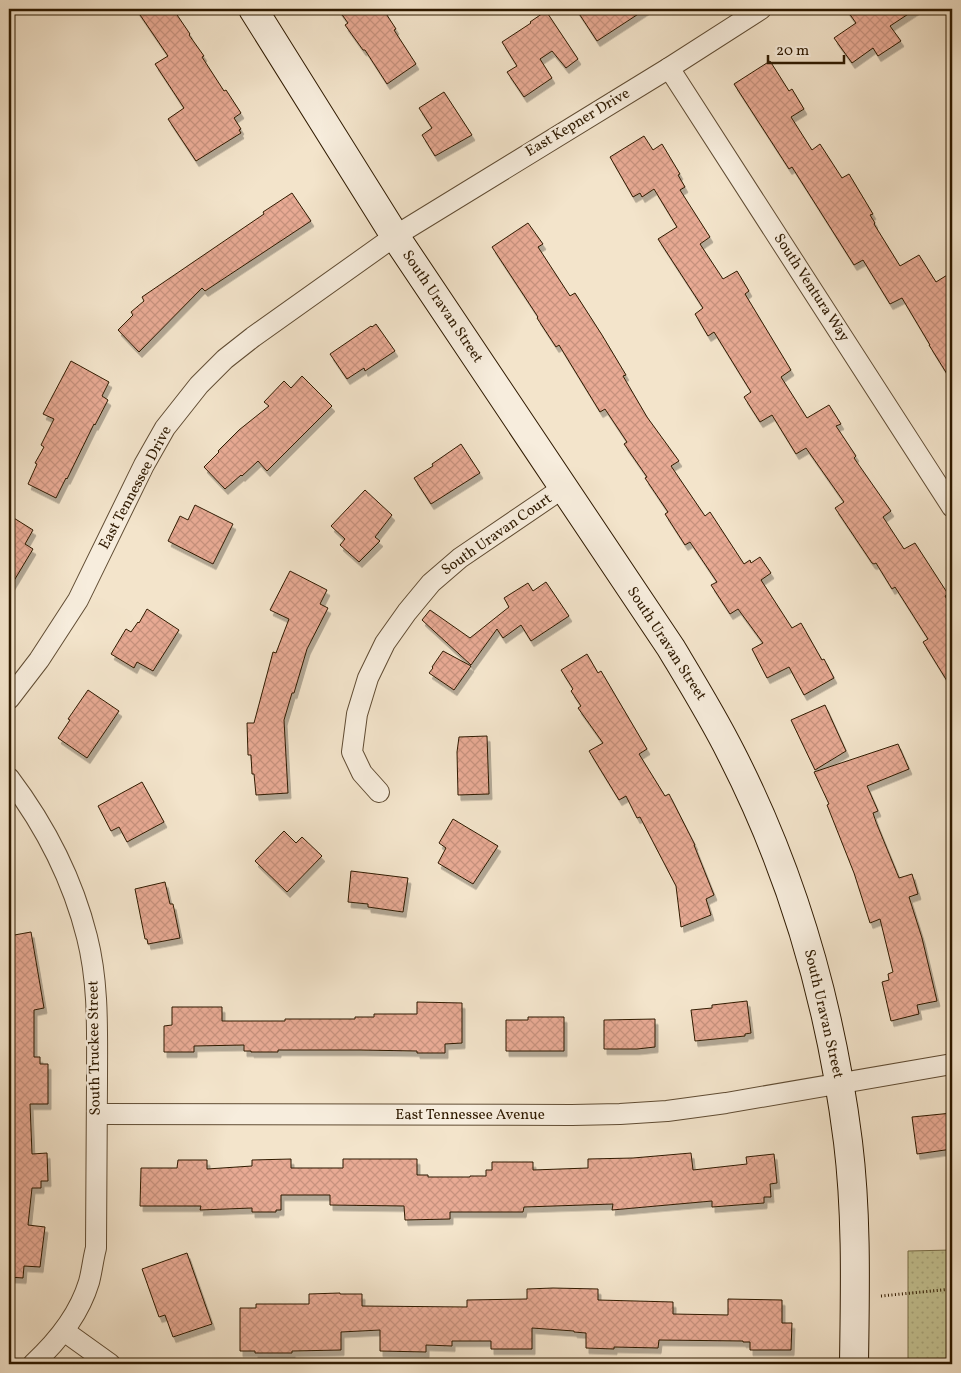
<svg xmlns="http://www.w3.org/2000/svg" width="961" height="1373" viewBox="0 0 961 1373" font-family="Vollkorn,serif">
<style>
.grass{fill:url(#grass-dots);stroke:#796e49}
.building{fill:url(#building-cross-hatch);stroke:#2f1a00;filter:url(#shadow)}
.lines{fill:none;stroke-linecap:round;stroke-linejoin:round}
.street-casing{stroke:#604c33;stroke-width:22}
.secondary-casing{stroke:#2f1a00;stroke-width:30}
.path{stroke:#2f1a00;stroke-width:3;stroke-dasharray:1 2.5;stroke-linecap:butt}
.street{stroke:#f7eddd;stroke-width:20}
.secondary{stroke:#f7eddd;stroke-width:28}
.labels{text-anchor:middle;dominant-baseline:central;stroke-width:5;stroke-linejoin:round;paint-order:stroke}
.street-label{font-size:15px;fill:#2f1a00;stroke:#f7eddd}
</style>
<defs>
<pattern id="grass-dots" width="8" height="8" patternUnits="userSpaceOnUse" patternTransform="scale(1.25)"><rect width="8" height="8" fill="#c3c292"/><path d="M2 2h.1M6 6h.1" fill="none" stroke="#a8a67c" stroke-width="1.8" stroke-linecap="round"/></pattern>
<pattern id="building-cross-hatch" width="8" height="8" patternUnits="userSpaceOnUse" patternTransform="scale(1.25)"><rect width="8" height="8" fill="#e8aa94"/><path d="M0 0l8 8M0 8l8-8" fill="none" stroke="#c7927e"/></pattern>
<filter id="shadow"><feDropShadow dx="3" dy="5.5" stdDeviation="0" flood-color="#0004"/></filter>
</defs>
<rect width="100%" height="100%" fill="#f3e4cb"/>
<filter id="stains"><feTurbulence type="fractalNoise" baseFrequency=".004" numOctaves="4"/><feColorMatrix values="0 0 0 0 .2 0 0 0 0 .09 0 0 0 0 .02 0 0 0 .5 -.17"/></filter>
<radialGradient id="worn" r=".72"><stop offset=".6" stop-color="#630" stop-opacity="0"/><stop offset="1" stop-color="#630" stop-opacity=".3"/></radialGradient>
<!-- grass -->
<path class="grass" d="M952,1250V1364H908V1251Z"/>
<!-- building -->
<g class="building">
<path d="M136,9H173L190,34L189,35L204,56L202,57L224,91L226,90L241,113L234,118L241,129L239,130L241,133L196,161L168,119L184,108L155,64L168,56Z"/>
<path d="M338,9H383L396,29L394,30L416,64L387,84L365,50H363L345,25L348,23Z"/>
<path d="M576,9H646L597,41Z"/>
<path d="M846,9H916L890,26L901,41L878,56L873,48L852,63L834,38L856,23Z"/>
<path d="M546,11L578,59L566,68L552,51L540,59L552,78L524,97L507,72L517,66L502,42L531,23L530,22Z"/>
<path d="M770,61L789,91L792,89L804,109L791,117L812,150L820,144L842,178L849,174L873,214L870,215L875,223L874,224L900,266L919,255L936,282L952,272V382L929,345H930L902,298L890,304L863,260L854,265L792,167L789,169L734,84Z"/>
<path d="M444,92L472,135L435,156L422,135L432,128L419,108Z"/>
<path d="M644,136L653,150L662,144L680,174L678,175L685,187L680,190L710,237L700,244L723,279L737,271L749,291L745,294L791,370L781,377L807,418L829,405L841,424L836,426L856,456L854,458L891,511L883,517L904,549L915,543L948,594L945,596L952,608V689L923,642L928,639L895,587L892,589L876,563L874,564L872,563L835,508L844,502L806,448L796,454L772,415L760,422L744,397L751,392L714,332L708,336L695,314L703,308L658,239L677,227L654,189L642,197L640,193L633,197L610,157Z"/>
<path d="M292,193L311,221L205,291L202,288L139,352L118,330L133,315L131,312L144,301L142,297L264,214L263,212Z"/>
<path d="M528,223L543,244L538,247L570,296L575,293L602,335L626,375L623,376L647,417L679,461L671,466L705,516L710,512L744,564L750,560L751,563L760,557L771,573L761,580L792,628L801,623L822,660L824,659L834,678L804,695L789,667L767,678L752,649L763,643L738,609L730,614L711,585L717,582L690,542L685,545L665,514L668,512L645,478L647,477L624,444L627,442L605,409L600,412L559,345L556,347L537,318L538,317L492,247Z"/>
<path d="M376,324L395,351L365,371L364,368L347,379L330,354L371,326L372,327Z"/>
<path d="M71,361L109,382L102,396L108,400L95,425L94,424L67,479L66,478L56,498L28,484L37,464L35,463L44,447L41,445L54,419L43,414Z"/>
<path d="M302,376L332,406L267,471L258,461L242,476L241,475L225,489L204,467L219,452L218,451L239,430L269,406L264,402L284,381L291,388Z"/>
<path d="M461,444L480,473L431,504L414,478L433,466L432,464Z"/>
<path d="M365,490L392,515L375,537L380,541L359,562L340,545L345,539L331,526Z"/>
<path d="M195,505L233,524L213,564L168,541L180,516L188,520Z"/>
<path d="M9,515L33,530L25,544L33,549L9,589Z"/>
<path d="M290,571L327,590L320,604L328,608L307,649L294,693H292L284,720L288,793L256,795L254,774H252L251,755H248L247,723H254L273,652L276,653L289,619L270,610Z"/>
<path d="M546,582L569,616L531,641L521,625L503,638L497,629L471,665L422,620L430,610L470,638L509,607L504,598L528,583L533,591Z"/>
<path d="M147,609L179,630L153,671L137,662L134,668L111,654L126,629L131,632L138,622L139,623Z"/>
<path d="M443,651L471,666L454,690L429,673L433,668L432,667Z"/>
<path d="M587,654L598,673L601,671L647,749L639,754L665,796L669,794L695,845H694L714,895L706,899L711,915L681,927L676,886L640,817L637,818L626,796L619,800L589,751L603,743L578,708L581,706L571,691L573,689L561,670Z"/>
<path d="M88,690L119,711L87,758L58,738L70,720L68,719Z"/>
<path d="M825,705L846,751L815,770L791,720Z"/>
<path d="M487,736L489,794L458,795L457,752L459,737Z"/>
<path d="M898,744L909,769L867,786L878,811L873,813L876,822L899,878L912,874L918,894L909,897L922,938L937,1001L917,1005L919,1014L891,1021L882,982L889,980L888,974L893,972L880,919L870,923L854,873L827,805L829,804L814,772Z"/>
<path d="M142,782L164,822L127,842L119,827L111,831L98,806Z"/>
<path d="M453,819L498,846L473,884L438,863L446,848L439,843Z"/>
<path d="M284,831L296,843L302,837L322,856L287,892L255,861Z"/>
<path d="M351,871L408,878L403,912L368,907V904L348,902Z"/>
<path d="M165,882L170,904H173L180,938L148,944L147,939H145L135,889Z"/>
<path d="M31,932L44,1008L34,1010V1057H40V1064H48V1104H30L32,1154L47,1153L48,1181H41V1188H32L28,1225L45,1227L40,1267L24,1266L23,1278L9,1277V936Z"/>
<path d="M747,1001L751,1033L745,1034V1036L695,1041L691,1010L712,1008V1005Z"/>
<path d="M417,1002L462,1003V1043L445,1044V1053H417V1051L360,1050H278V1052H251V1051H244V1045L194,1046V1052H164V1026L172,1025V1007H222V1021H285V1019H355V1017H374V1014H417Z"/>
<path d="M528,1017H564V1051H506V1020H528Z"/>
<path d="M655,1019V1047L637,1049H604V1020Z"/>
<path d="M952,1113V1149L917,1154L912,1117Z"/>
<path d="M691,1153L693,1170L747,1164L746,1157L774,1154L777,1183L770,1184L771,1197H764V1203L712,1207V1201L612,1210L613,1204L524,1207L523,1212H450V1219L405,1220L404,1206L330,1205V1195H281V1210H276V1212H252V1208L200,1210L201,1206H140L141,1168H177L178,1160H207V1169L252,1166V1160L291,1159V1168H343V1159H417V1175H428V1177H470V1176H486V1170H492V1162H533V1170L588,1168V1159L633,1158Z"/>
<path d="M187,1253L212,1324L173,1337L165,1315L159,1317L142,1269Z"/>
<path d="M553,1288L598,1289V1300L673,1302V1314L728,1315V1299L782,1300V1323H792L791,1350H750V1342H743V1341L659,1340L658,1348L614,1347V1349L586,1348V1333L574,1332V1331L532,1328V1349H491V1341H452V1346L426,1345V1352L380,1351V1330L341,1332V1350L292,1351V1353H255V1351H240V1308H256V1304H309V1294L340,1293V1294H362V1306L467,1307V1300L527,1299V1289Z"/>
</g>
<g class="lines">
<defs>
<g id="street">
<path d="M669,68L952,507"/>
<path d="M9,699L39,660L78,600L144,465L165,428L199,385L225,359L253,337L395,236L669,68L761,9"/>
<path d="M9,778C46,827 72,877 87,937C99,984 97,1033 97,1081C97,1136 96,1192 96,1248C93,1259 92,1271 89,1282C79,1315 57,1342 33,1364"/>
<path d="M379,792L362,773L352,752L357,714L368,678L385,643L407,612L431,583L460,558L563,488"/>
<path d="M97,1114L572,1115L620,1114L667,1111L726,1103L952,1064"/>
<path d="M64,1331L110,1364"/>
</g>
<path id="secondary" d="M253,9L395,236L671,648C692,683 713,717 731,753C793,874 831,1007 848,1142C857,1215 855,1290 854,1364"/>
</defs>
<!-- street casing -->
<use href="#street" class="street-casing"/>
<!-- secondary casing -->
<use href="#secondary" class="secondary-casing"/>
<!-- path -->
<path class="path" d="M881,1296L952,1289"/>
<!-- street -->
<use href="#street" class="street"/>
<!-- secondary -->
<use href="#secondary" class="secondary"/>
</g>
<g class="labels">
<!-- street labels -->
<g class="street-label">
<text transform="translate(578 123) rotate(-31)">East Kepner Drive</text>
<text transform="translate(811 288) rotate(57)">South Ventura Way</text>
<text transform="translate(442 307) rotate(56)">South Uravan Street</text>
<text transform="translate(136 488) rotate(-62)">East Tennessee Drive</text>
<text transform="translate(497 535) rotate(-35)">South Uravan Court</text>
<text transform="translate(666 644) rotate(57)">South Uravan Street</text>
<text transform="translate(823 1014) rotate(77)">South Uravan Street</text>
<text transform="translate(95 1048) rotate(-91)">South Truckee Street</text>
<text x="470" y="1115">East Tennessee Avenue</text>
</g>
</g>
<!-- margin -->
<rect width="961" height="1373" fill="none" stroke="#f3e4cb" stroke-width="30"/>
<rect x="10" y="10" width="941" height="1353" fill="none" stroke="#2f1a00" stroke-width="2.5"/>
<rect x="15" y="15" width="931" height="1343" fill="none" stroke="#2f1a00"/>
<!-- scale -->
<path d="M768 55v8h76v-8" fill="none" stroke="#2f1a00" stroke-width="2.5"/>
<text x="776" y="55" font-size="15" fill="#2f1a00" stroke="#f7eddd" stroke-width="4" paint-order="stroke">20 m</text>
<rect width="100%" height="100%" filter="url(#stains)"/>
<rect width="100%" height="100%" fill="url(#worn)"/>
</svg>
